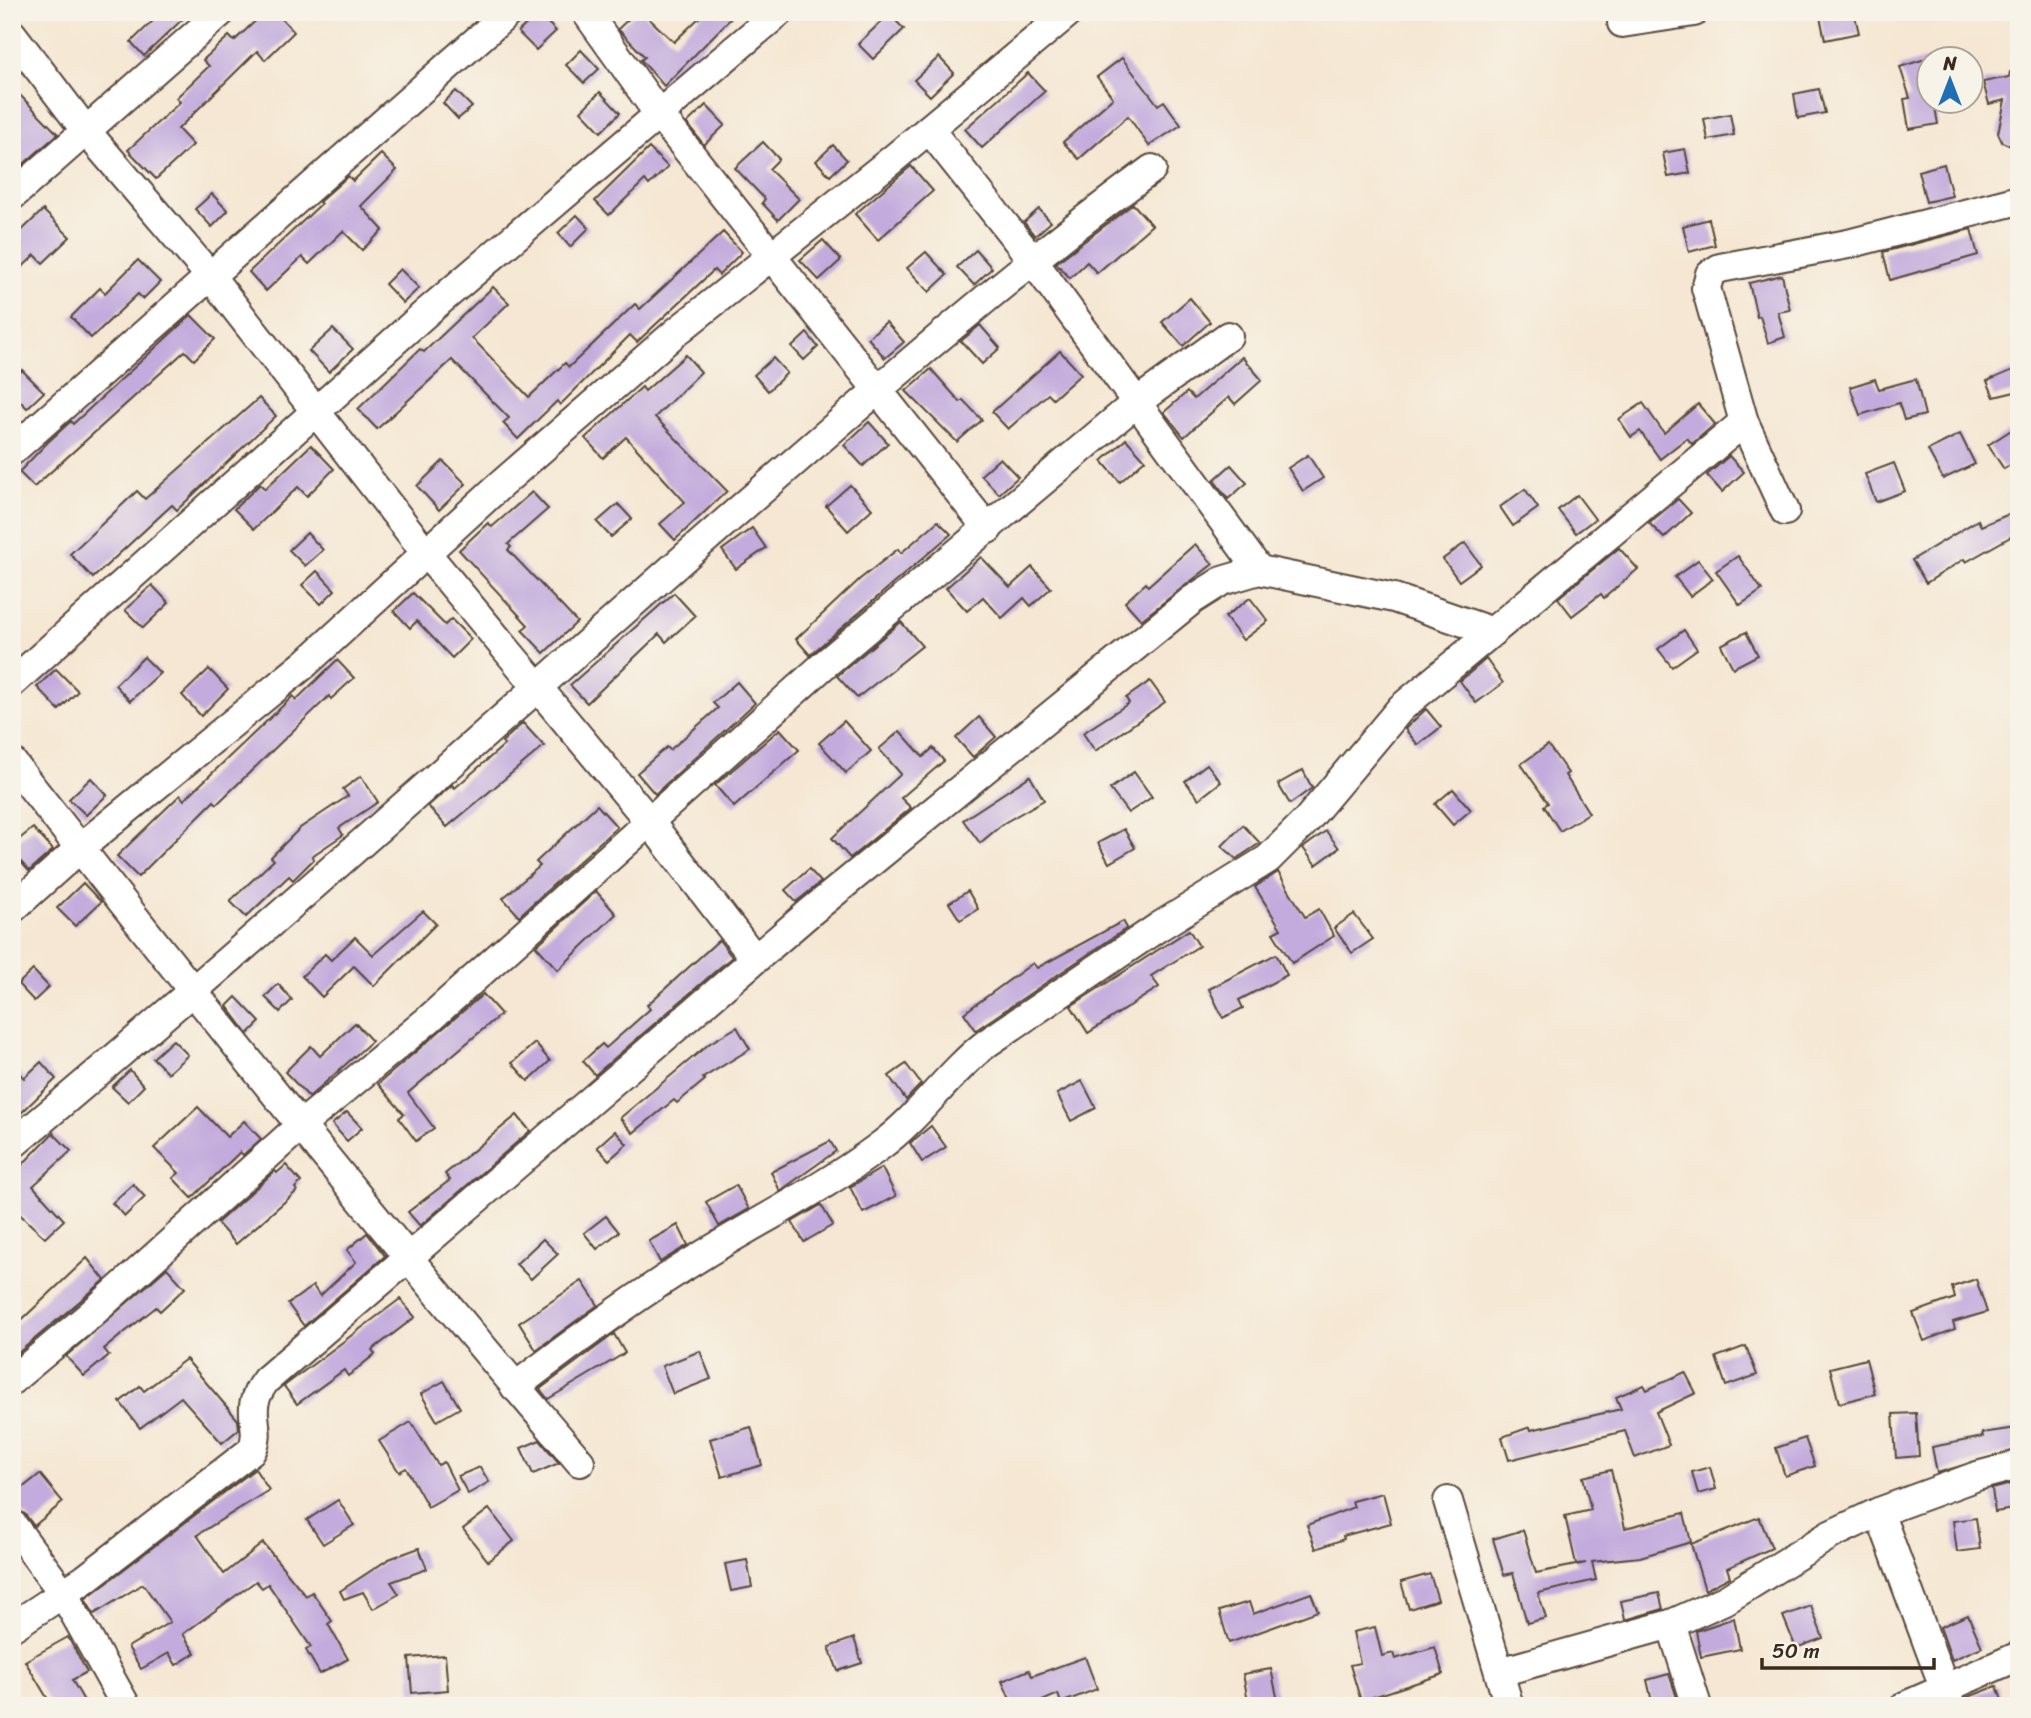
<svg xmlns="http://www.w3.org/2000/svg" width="2031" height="1718" viewBox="0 0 2031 1718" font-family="Sriracha,sans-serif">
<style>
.building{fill:#c3acdd}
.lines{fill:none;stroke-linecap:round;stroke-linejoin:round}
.street-casing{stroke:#574639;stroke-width:32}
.street{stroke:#fff;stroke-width:28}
</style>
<rect width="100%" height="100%" fill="#f7f3e8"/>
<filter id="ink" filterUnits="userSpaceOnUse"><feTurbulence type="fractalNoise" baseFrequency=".0143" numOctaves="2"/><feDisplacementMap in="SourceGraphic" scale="14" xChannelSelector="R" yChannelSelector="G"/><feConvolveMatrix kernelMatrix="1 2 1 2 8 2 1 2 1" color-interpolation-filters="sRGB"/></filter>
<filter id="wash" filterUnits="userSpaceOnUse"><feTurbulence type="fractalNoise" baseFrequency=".00686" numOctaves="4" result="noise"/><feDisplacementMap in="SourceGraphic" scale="28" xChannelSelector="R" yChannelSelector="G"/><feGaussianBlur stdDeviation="1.57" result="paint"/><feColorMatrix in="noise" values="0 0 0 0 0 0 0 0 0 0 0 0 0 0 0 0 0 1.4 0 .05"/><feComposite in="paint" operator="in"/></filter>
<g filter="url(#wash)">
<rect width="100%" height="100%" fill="#f5e7d3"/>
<g id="blocks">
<!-- building -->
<g class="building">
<path d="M162,12H190L144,56L131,42Z"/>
<path d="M265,12H276L294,32L265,60L257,51L178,129L193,145L156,179L128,150L180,102L176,98L209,66L203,60L229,36L234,41Z"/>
<path d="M636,12H642L674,42L705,12H737L664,86L641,60L645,57L618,29Z"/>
<path d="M1819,12H1854L1859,33L1825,40Z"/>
<path d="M538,13L556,31L536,50L518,32Z"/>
<path d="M889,14L904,29L873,59L858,44Z"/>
<path d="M581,50L599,69L584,83L566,65Z"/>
<path d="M939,57L954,73L930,96L914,80Z"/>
<path d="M1122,58L1158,105L1164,101L1181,125L1149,146L1128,116L1079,159L1063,142L1113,98L1097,77Z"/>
<path d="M1925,59L1929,74V102H1934L1938,124L1909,129L1904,99L1910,98L1900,67Z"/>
<path d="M2010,72L2019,73V150L2002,142L1998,133L2005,100L1989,104L1983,82L2009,77Z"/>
<path d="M1028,73L1045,91L982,148L965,129Z"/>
<path d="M12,87L58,134L12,174Z"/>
<path d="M1819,89L1825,113L1798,118L1794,94Z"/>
<path d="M456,91L472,107L458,119L443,103Z"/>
<path d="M600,92L620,113L601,132L581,111Z"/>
<path d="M706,105L725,125L704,145L687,123Z"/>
<path d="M1730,114L1734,135L1708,140L1704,119Z"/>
<path d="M763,142L779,159L769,169L799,199L778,220L762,203L765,199L735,168Z"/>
<path d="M833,145L847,160L830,176L816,161Z"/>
<path d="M649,148L668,167L649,185L645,180L609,215L595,201Z"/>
<path d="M1685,149L1690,173L1668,177L1663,153Z"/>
<path d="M381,154L397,170L361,206L383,230L362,250L343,231L309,264L302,257L266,291L249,272L321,204L319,202L348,176L353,181Z"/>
<path d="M1944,164L1952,196L1926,202L1918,171Z"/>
<path d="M911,166L933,191L878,240L855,214Z"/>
<path d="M212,194L228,211L212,227L195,209Z"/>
<path d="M1133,204L1152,225L1097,273L1087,262L1070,278L1056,263Z"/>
<path d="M1039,209L1051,222L1035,236L1024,222Z"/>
<path d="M43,210L70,237L43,263L35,255L12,277V240Z"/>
<path d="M577,215L589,228L570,247L558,233Z"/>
<path d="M1709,219L1715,245L1689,252L1683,226Z"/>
<path d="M1971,229L1978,255L1890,280L1883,252Z"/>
<path d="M723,232L742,252L719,275L714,270L637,342L630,335L560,405L557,401L518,439L503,423L509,418L452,360L377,429L358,409L420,349L424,352L493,287L509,303L472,338L529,397L565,363L569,367L635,304L640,309Z"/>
<path d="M823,240L841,260L819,280L800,260Z"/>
<path d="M976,250L992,268L974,285L957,267Z"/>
<path d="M926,252L947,275L929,292L907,268Z"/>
<path d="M138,260L160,282L143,299L138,294L91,338L71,317L100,288L105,293Z"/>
<path d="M400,269L419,288L403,303L385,284Z"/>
<path d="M1782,275L1790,310L1778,312L1785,337L1768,343L1760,316L1757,317L1749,283Z"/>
<path d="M1190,298L1210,322L1183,346L1162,322Z"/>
<path d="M191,315L215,339L194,360L185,351L34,487L19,472L48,442L71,421L73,424Z"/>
<path d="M886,322L904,342L885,358L868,338Z"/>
<path d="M980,325L1000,348L982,364L961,341Z"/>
<path d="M333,329L353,349L329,372L309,351Z"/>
<path d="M807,333L818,347L804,360L792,347Z"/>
<path d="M1060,351L1081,374L1053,399L1048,394L1008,429L992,412Z"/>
<path d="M686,355L701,372L655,417L727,491L675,540L660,524L685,502L626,437L603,458L585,438L642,387L645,391Z"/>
<path d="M1242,357L1262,380L1235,404L1229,397L1184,437L1164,412L1187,392L1194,399Z"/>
<path d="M773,358L787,373L768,391L754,375Z"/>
<path d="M931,369L960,402L963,400L982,420L957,442L906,391Z"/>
<path d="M22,370L44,392L27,408L12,393V380Z"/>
<path d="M2013,370L2019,391L1994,397L1987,381Z"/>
<path d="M1875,379L1879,389L1916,379L1925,415L1904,420L1899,403L1860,415L1850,387Z"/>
<path d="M259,398L276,416L177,510L172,505L93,578L70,554L137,491L145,499Z"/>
<path d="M1643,403L1664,433L1698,404L1715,424L1692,444L1687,438L1660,459L1640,431L1631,437L1619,419Z"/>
<path d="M869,422L888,443L863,466L844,445Z"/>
<path d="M2019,425V459L2004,469L1988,445Z"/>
<path d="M1960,434L1975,464L1943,479L1928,450Z"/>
<path d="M1126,439L1145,460L1120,482L1102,461Z"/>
<path d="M311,445L334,469L307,496L298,487L254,529L234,509L260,484L265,489Z"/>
<path d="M1308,455L1323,478L1303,491L1288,468Z"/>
<path d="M1729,456L1744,472L1722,492L1707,475Z"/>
<path d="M1000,458L1018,477L999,494L981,475Z"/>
<path d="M443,461L466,484L439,510L417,486Z"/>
<path d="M1894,463L1905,491L1876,502L1865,474Z"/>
<path d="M1231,465L1247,483L1228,499L1214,480Z"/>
<path d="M850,485L872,509L848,531L826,506Z"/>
<path d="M1525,489L1538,508L1513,526L1500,507Z"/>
<path d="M532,492L548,509L508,544L511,547L508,550L577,622L544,653L522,630L528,625L459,550L488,523L492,527Z"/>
<path d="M1577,495L1595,519L1576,533L1558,510Z"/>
<path d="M1678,499L1691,513L1664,538L1649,523Z"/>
<path d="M618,504L632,519L611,537L597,522Z"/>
<path d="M2014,512L2019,532L1966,562L1964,559L1926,583L1912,560L1978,520L1981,526Z"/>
<path d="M938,521L951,534L810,655L796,639L860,579L898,549L901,553Z"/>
<path d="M752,528L766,548L736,569L722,550Z"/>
<path d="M307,533L323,550L305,566L289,550Z"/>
<path d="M1465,543L1481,565L1459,581L1443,559Z"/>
<path d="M1195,544L1213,564L1141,620L1125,602L1146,583L1148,586Z"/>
<path d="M1619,548L1638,569L1604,598L1601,594L1572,616L1558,598Z"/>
<path d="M1738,556L1762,590L1740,605L1716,571Z"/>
<path d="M981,557L1010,587L1032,567L1051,588L1031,606L1024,598L1002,618L983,597L967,611L946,588Z"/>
<path d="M1698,560L1713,579L1690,596L1675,577Z"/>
<path d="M317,571L335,590L321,604L302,585Z"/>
<path d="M152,585L169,603L143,628L125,610Z"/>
<path d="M413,593L445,625L451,619L471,639L452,658L417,621L410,628L394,611Z"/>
<path d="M674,593L695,616L666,642L659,634L587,703L570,685Z"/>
<path d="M1250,598L1268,621L1243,640L1225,617Z"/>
<path d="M901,622L922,646L857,698L837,676Z"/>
<path d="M1684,630L1697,649L1672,667L1658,649Z"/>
<path d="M1746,632L1758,655L1733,668L1721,645Z"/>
<path d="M144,657L160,673L130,701L115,685Z"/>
<path d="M1486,659L1503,683L1476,703L1460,681Z"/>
<path d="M337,660L354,678L331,699L329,696L217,804L214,801L138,877L117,856L180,795L184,800L293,696L296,700Z"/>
<path d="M56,669L78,691L59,710L37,687Z"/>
<path d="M209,669L228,689L201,716L182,695Z"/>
<path d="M1150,681L1165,702L1095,751L1083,733L1129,703L1126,698Z"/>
<path d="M737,682L755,703L655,794L637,773L667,747L670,750L718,708L713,703Z"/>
<path d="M1426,709L1441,727L1418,745L1405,729Z"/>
<path d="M979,717L996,737L973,757L956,738Z"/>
<path d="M844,721L871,751L846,773L819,743Z"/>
<path d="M523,723L544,746L447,827L428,806L452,785L455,788L504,745L502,742Z"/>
<path d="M780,729L799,750L734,807L715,785Z"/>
<path d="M900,731L923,757L933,748L944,761L901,798L911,808L850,858L832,838L901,774L879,749Z"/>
<path d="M1548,745L1568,773L1565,775L1589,813L1560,831L1544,806L1548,803L1521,764Z"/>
<path d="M1207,764L1221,782L1199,799L1185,781Z"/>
<path d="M1303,770L1312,788L1290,804L1278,784Z"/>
<path d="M1134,772L1152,797L1128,813L1110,789Z"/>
<path d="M361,776L378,802L339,828L343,835L312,856L314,859L293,880L289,876L246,917L230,901L274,860L271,857L300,828L348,796L343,789Z"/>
<path d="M1030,776L1044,800L1004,823L980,843L963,820Z"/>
<path d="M91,778L107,795L86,815L69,799Z"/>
<path d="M1453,789L1471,810L1453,825L1435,804Z"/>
<path d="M597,805L617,827L519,916L503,898L540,866L536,862Z"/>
<path d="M1243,825L1260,843L1236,859L1222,846Z"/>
<path d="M33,828L53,850L29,871L12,852V845Z"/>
<path d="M1124,829L1135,848L1109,863L1098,843Z"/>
<path d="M1326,831L1339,848L1316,865L1303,848Z"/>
<path d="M809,869L821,882L796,902L785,890Z"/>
<path d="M1278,872L1305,917L1319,909L1334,936L1292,963L1273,933L1281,929L1255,887Z"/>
<path d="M83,883L101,902L75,926L57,908Z"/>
<path d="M596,891L616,914L558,970L536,946Z"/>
<path d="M968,891L978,909L960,920L949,903Z"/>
<path d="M423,911L436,924L374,986L354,966L322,997L302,976L325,954L331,960L355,937L373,955Z"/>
<path d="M1354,914L1373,939L1352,953L1334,928Z"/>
<path d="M1123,921L1127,928L976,1030L964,1013L1033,963L1037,968Z"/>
<path d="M1189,930L1199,946L1151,976L1159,987L1088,1033L1071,1006Z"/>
<path d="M719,940L732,957L595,1075L583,1061L602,1044L606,1048L650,1009L647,1005Z"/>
<path d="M1276,954L1287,975L1239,1000L1243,1008L1223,1018L1209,989Z"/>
<path d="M33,970L49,987L34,1001L18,984Z"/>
<path d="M278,984L292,1000L280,1012L265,997Z"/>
<path d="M483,994L501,1014L408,1093L434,1128L416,1141L399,1118L404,1114L378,1084Z"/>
<path d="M236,997L260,1022L248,1034L227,1006Z"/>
<path d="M355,1023L372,1041L309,1097L285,1072L311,1046L320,1056Z"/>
<path d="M737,1027L750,1049L703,1078L705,1080L677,1103L674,1100L633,1133L620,1118L710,1043Z"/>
<path d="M173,1040L188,1055L168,1073L153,1058Z"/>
<path d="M535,1043L550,1061L528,1081L512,1063Z"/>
<path d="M41,1062L56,1079L12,1122V1066L24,1078Z"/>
<path d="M906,1064L921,1084L906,1100L889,1076Z"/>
<path d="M130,1070L144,1086L128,1102L112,1087Z"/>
<path d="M1082,1081L1096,1108L1071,1121L1057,1094Z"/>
<path d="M198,1107L227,1137L244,1121L261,1139L243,1155L240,1152L192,1198L173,1178L179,1173L154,1148Z"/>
<path d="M347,1112L362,1128L347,1141L332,1124Z"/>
<path d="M517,1115L530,1131L420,1226L408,1212L450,1180L445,1174Z"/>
<path d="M931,1126L946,1147L922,1162L910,1143Z"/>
<path d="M615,1131L627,1144L609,1160L597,1147Z"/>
<path d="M53,1133L71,1151L33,1186L64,1220L45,1238L12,1207V1165L17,1170Z"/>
<path d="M830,1141L836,1151L780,1191L771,1172Z"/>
<path d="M286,1165L301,1182L295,1188L297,1191L236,1244L217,1223L275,1171L277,1173Z"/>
<path d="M882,1168L896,1196L863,1213L850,1187Z"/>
<path d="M133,1184L145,1197L125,1216L112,1203Z"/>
<path d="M736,1185L749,1209L719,1226L706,1202Z"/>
<path d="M821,1205L833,1225L804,1242L792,1222Z"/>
<path d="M606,1216L619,1232L597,1249L584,1233Z"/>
<path d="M678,1225L688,1245L660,1262L649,1241Z"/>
<path d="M367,1233L385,1256L304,1326L288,1304L313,1286L320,1296L356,1262L347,1250Z"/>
<path d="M543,1239L558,1254L531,1279L516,1264Z"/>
<path d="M87,1258L105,1280L12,1358V1329Z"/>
<path d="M167,1268L185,1288L160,1311L156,1307L104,1349L109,1355L84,1376L66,1356Z"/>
<path d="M1976,1279L1987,1312L1953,1322L1955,1329L1924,1341L1913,1313L1955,1298L1952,1287Z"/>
<path d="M582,1281L598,1305L536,1350L519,1323Z"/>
<path d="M400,1299L415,1317L372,1350L375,1354L348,1376L344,1370L297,1404L284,1386Z"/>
<path d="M614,1334L625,1353L548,1399L540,1389Z"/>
<path d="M1746,1346L1757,1375L1726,1386L1716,1357Z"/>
<path d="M700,1351L711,1379L673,1394L662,1366Z"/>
<path d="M186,1359L238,1420L239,1429L222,1443L181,1397L140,1428L120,1402L140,1386L144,1391Z"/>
<path d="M1866,1359L1875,1394L1839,1403L1830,1368Z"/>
<path d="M1685,1372L1696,1393L1656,1412L1669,1445L1635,1458L1625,1431L1509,1460L1502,1437L1530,1427L1531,1430L1621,1409L1616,1397L1644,1385L1647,1390Z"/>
<path d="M444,1381L460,1408L437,1421L421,1394Z"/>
<path d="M1916,1413L1919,1456L1896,1458L1893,1414Z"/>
<path d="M411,1422L438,1465L444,1462L458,1490L428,1507L406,1468L399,1472L379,1441Z"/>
<path d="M751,1427L762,1465L722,1477L710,1439Z"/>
<path d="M2016,1428L2019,1449L1937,1473L1932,1447L1983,1437L1982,1433Z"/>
<path d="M1805,1438L1815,1466L1785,1476L1776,1448Z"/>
<path d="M540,1440L559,1463L533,1474L521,1448Z"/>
<path d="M480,1467L489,1482L468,1494L458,1476Z"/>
<path d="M1710,1467L1716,1489L1698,1494L1692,1472Z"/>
<path d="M255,1469L269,1490L197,1535L224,1574L263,1543L306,1596L312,1592L332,1621L328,1624L348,1659L320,1674L306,1650L311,1647L268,1584L262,1588L256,1581L183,1634L195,1653L176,1665L169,1653L141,1669L128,1647L170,1622L143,1584L94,1614L85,1599Z"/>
<path d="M1611,1470L1625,1528L1684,1513L1691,1542L1640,1557L1592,1562L1596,1580L1538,1593L1546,1618L1527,1623L1513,1573L1504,1575L1493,1539L1523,1530L1536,1573L1586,1563L1576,1564L1565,1516L1591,1510L1583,1477Z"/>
<path d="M40,1474L63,1502L34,1526L25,1514L12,1508V1496Z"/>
<path d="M2019,1482V1508L1995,1512L1992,1489Z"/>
<path d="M1383,1493L1391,1523L1343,1536L1344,1539L1316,1549L1307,1525L1354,1507L1352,1501Z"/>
<path d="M338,1500L354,1525L323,1544L307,1520Z"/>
<path d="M489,1509L514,1541L488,1561L463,1529Z"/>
<path d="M1759,1517L1772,1548L1727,1568L1730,1577L1705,1590L1691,1544Z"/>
<path d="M1976,1518L1980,1549L1957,1552L1953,1521Z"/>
<path d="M419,1548L427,1569L391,1582L399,1594L373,1609L363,1592L344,1599L340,1591L389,1559Z"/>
<path d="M747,1560L752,1587L731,1591L725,1564Z"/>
<path d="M1430,1574L1438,1600L1409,1609L1401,1582Z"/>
<path d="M1311,1593L1318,1611L1229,1643L1219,1611L1249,1602L1253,1614Z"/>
<path d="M1659,1593L1663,1609L1625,1620L1621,1601Z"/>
<path d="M1811,1606L1823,1638L1796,1648L1783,1616Z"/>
<path d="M1968,1615L1982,1647L1952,1660L1940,1627Z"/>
<path d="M1734,1618L1740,1649L1701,1657L1696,1631Z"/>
<path d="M1375,1627L1382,1656L1393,1653L1395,1659L1435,1647L1443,1674L1361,1701L1350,1665L1360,1663L1353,1632Z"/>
<path d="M68,1637L87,1672L72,1680L87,1706H52L25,1661Z"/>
<path d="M854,1638L862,1663L838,1671L829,1647Z"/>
<path d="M445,1655L448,1690L412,1693L409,1658Z"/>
<path d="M1085,1657L1097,1689L1061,1703L1058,1694L1031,1706H1013L1002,1681L1029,1670L1032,1676Z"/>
<path d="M1271,1669L1278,1701L1249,1706L1243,1674Z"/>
<path d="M1669,1674L1679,1704L1653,1706L1647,1680Z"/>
<path d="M1997,1686L2004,1706H1967L1966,1698Z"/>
</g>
</g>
</g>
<g filter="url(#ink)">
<use href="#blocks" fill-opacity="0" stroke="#574639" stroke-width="2"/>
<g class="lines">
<defs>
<g id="street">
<path d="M586,12L658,113L988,529"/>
<path d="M1622,23L1694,12"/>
<path d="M12,34L86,131L211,277L426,553L649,821L755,959"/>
<path d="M929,129L1031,258L1259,570"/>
<path d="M12,196L221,12"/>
<path d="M12,451L509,12"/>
<path d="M1785,511L1744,422L1706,288L1710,274L1720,268L1848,244L2019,200"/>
<path d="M12,683L427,312L779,12"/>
<path d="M12,762C198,998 384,1234 580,1462"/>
<path d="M12,909L80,848L306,663L498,487L675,333L893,159L1069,12"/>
<path d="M12,1145C251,945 482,735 716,530C859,406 999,281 1152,169"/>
<path d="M12,1380L90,1315L300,1126L428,1020L825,664L1137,402L1228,336"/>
<path d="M515,1387C576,1340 637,1295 703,1255C762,1219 824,1188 880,1146C921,1116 947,1074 987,1043L1160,926L1268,859L1307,820L1401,708L1744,422"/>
<path d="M1448,1501L1509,1706"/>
<path d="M1879,1512L1951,1706"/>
<path d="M12,1524L63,1593L126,1706"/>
<path d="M1671,1624L1697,1706"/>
<path d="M12,1627L85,1579L252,1450C264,1424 241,1412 266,1380L809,913L1192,600L1222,581L1259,570L1394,598L1490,631"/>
<path d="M1500,1672L1671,1624L1727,1599L1830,1535L1879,1512L1977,1476L2019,1465"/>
<path d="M1905,1706L2019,1656"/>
</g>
</defs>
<!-- street casing -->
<use href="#street" class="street-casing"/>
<!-- street -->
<use href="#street" class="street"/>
</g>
</g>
<!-- margin -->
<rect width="2031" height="1718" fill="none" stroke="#f7f3e8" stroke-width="42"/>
<!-- north arrow -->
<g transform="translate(1950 80)"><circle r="33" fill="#f7f3e8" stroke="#aca397" stroke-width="2"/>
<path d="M0-5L12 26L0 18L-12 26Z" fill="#1f6fb2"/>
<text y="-10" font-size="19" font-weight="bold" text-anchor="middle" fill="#3b2a1e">N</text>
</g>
<!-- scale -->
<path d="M1762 1658v10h172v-10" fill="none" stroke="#3b2a1e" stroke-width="3.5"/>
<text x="1772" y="1658" font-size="21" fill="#3b2a1e" stroke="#f7f3e8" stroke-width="5" paint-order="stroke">50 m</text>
</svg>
